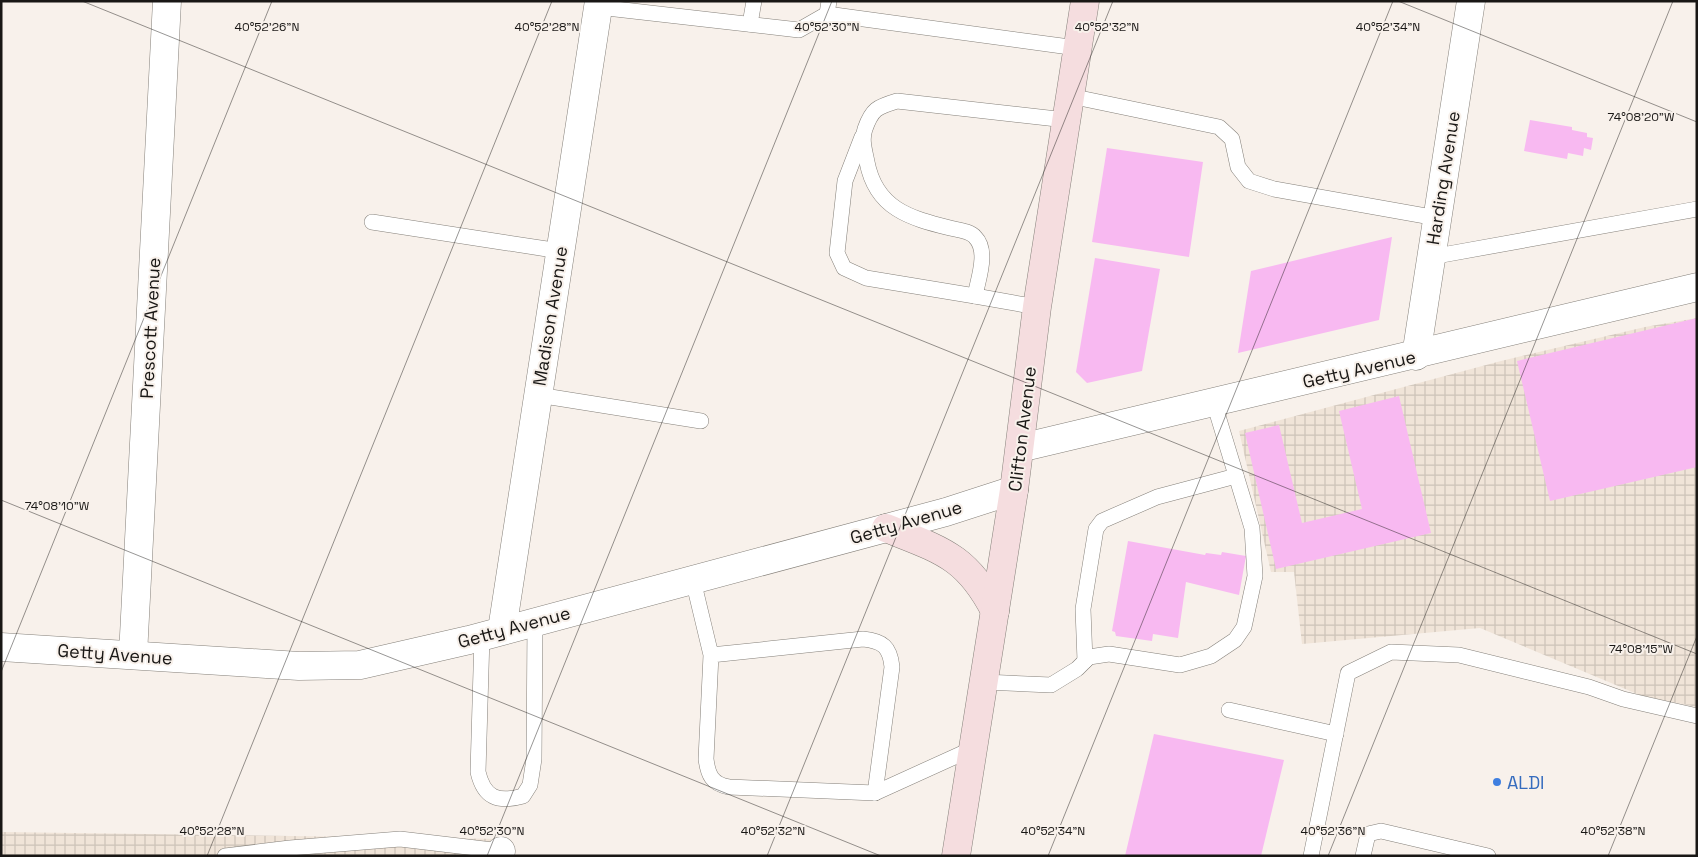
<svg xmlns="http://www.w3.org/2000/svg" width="1698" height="857" viewBox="0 0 1698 857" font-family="'Space Grotesk',sans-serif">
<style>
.industrial{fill:url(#industrial-grid)}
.building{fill:#f8b9f1}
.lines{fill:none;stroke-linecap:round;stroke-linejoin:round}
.service-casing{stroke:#85807a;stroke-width:16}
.minor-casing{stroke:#85807a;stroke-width:29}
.secondary-casing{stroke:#85807a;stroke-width:29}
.service{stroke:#fff;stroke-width:15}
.minor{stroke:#fff;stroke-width:28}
.secondary{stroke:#f5dddf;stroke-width:28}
.ticks{fill:none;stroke:#191715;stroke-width:1;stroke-opacity:0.45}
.shop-dot{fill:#3f7fe0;stroke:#f8f1eb;stroke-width:2}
.labels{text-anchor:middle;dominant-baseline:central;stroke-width:4;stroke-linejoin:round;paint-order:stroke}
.street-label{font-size:18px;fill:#191715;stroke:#f8f1eb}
.shop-label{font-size:18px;fill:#366cbe;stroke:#f8f1eb;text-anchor:start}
.ticks-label{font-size:12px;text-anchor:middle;fill:#191715;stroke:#f8f1eb;stroke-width:4;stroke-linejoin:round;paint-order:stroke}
</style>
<defs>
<pattern id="industrial-grid" width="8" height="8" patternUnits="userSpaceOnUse" patternTransform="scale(1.25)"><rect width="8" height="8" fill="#f0e4d8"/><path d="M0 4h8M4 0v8" fill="none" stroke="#cdc3b8"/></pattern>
</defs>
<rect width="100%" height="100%" fill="#f8f1eb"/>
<!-- industrial -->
<g class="industrial">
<path d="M1697,318V707L1642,696L1480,628L1302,644L1294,572H1271L1239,431L1501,361L1645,327Z"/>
<path d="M1,832L505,839L503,856H1Z"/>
</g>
<!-- building -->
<g class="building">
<path d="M1530,120L1572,127V130L1587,133V137L1593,138L1591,150L1584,148L1583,156L1568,153L1567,159L1524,151Z"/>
<path d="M1107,148L1203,162L1189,257L1092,242Z"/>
<path d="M1392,237L1379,320L1238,353L1251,271Z"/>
<path d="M1095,258L1160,269L1142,371L1087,383L1076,372Z"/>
<path d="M1697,318V467L1550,501L1517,361Z"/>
<path d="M1399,396L1431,533L1276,569L1245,433L1279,425L1302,523L1362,509L1339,411Z"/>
<path d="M1128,541L1205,555L1206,553L1221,555L1222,552L1246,556L1239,595L1186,582L1178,638L1153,634L1152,641L1116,636L1115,632L1112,631Z"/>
<path d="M1154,734L1284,760L1261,856H1125Z"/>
</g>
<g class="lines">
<defs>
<g id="service">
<path d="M829,1L827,14L1077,48"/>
<path d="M598,7L799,30L827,14"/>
<path d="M750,24L754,1"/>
<path d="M1070,96L1219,127L1232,139L1238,167L1249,181L1274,189L1437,218"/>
<path d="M862,137L845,181L837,253L844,268L866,278L975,296"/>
<path d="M372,222L560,251"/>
<path d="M1431,257L1697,209"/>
<path d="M1037,307L975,296C978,279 989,251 975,237C970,231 958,230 950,228C910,218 876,209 867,162C865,151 861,140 865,129C872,109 877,107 897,101L1066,120"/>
<path d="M538,395L701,421"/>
<path d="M693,580L711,655L706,759C708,775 712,784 729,787L875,793L892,667C890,647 883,641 863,639L711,655"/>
<path d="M482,636L478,772C484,798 498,803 523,796L530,785L534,759L535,621"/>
<path d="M1085,661L1083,609L1096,529L1102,521L1157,497L1236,476"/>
<path d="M984,682L1051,685L1077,669L1089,657L1109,654L1180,665L1211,656L1235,640L1244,627L1255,576L1252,528L1214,403"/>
<path d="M1229,710L1336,734"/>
<path d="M875,793L974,748"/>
<path d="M225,856L290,848L400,839L501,851"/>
<path d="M1311,856L1348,673L1391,652L1459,655L1589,687L1623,699L1697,716"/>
<path d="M1363,856L1368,834L1381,831L1488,856"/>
</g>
<g id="minor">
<path d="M1416,356L1471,1"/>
<path d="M1020,448L1697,287"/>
<path d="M502,630L599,1"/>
<path d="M1,647L299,666L360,665L469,640L946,512L1014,490"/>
<path d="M133,655L167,1"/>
<path d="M500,856L501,851"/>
</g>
<g id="secondary">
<path d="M886,528C941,550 967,556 995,611"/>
<path d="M956,856L1014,490L1037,307L1085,1"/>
</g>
</defs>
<!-- service casing -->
<use href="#service" class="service-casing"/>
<!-- minor casing -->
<use href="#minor" class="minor-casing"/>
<!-- secondary casing -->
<use href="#secondary" class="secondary-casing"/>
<!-- service -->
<use href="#service" class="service"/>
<!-- minor -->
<use href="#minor" class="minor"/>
<!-- secondary -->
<use href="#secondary" class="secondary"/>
</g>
<!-- ticks -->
<path class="ticks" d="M82,1L1697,654M1398,1L1697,122M1,500L881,856M1,672L272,1M207,856L552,1M487,856L832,1M767,856L1113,1M1048,856L1393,1M1328,856L1673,1M1608,856L1697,636"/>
<!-- markers -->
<circle class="shop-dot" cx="1497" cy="782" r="5"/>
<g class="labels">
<!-- street labels -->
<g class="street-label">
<text transform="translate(1443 178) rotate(-81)">Harding Avenue</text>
<text transform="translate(550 316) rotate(-81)">Madison Avenue</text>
<text transform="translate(150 328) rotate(-87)">Prescott Avenue</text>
<text transform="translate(1359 369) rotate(-13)">Getty Avenue</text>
<text transform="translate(1022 429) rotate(-83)">Clifton Avenue</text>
<text transform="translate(906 522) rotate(-16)">Getty Avenue</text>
<text transform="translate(514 627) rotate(-15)">Getty Avenue</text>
<text transform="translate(115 654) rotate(4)">Getty Avenue</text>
</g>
<!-- shop labels -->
<g class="shop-label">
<text x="1507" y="782">ALDI</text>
</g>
</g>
<g class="ticks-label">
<text x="547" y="31">40°52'28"N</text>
<text x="827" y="31">40°52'30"N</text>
<text x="1107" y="31">40°52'32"N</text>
<text x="267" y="31">40°52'26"N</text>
<text x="1388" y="31">40°52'34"N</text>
<text x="1641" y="121">74°08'20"W</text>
<text x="57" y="510">74°08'10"W</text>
<text x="1641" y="653">74°08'15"W</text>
<text x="212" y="835">40°52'28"N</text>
<text x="492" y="835">40°52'30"N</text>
<text x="773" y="835">40°52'32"N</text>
<text x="1053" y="835">40°52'34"N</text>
<text x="1333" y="835">40°52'36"N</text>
<text x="1613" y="835">40°52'38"N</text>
</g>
<!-- border -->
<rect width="1698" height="857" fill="none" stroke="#191715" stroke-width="5"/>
</svg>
